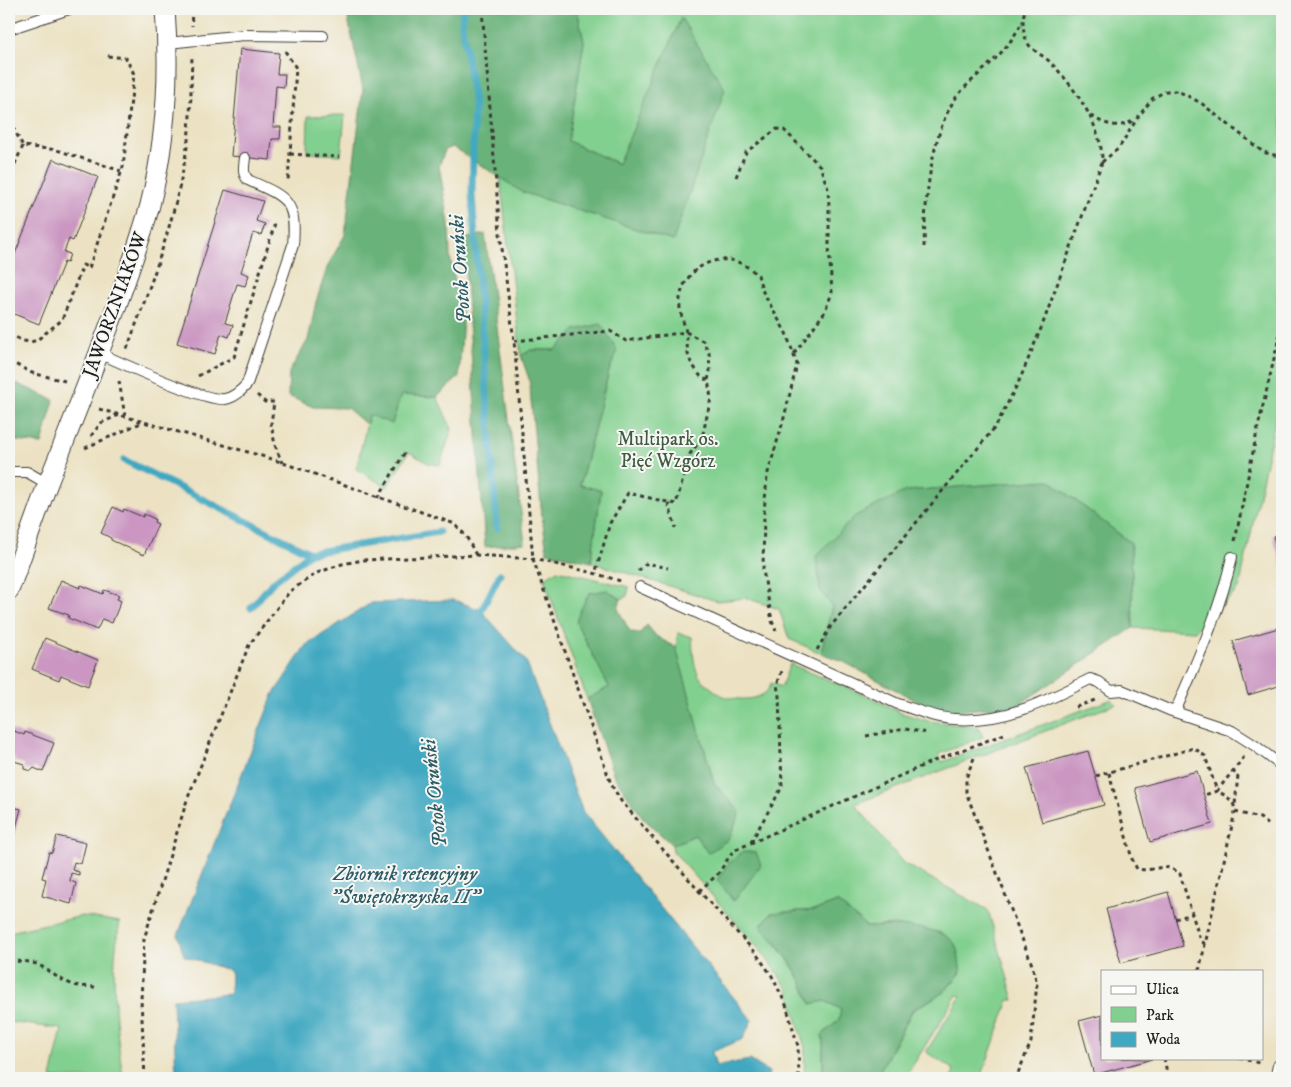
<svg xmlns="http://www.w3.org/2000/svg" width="1291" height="1087" viewBox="0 0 1291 1087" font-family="'IM FELL DW Pica',serif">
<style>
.green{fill:#82d08f;stroke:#4f7656;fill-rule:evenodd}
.forest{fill:#69b27a;stroke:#42674b}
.water{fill:#41a8c1;stroke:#2e626e}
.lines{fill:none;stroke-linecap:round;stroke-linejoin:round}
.stream{stroke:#41a8c1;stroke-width:7}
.building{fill:#cb97c2}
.service-casing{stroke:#3b3a35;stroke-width:12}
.minor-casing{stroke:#3b3a35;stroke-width:21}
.path{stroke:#3b3a35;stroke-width:3;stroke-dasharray:4 4;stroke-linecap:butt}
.service{stroke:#fff;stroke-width:10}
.minor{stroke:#fff;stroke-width:19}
.labels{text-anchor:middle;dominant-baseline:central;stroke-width:4;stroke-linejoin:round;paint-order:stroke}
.street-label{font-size:19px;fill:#1c1c1c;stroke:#f6f6f2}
.park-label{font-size:19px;fill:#405b44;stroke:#f6f6f2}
.water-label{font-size:20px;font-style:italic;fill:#2d5b66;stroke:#f6f6f2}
</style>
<rect width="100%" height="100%" fill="#f6f6f2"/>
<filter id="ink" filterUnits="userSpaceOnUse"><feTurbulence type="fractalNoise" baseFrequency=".02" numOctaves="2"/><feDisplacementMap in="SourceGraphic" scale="10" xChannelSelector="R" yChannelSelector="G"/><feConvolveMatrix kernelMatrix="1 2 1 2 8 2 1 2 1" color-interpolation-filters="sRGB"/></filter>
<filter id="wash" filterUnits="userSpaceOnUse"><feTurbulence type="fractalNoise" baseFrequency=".0096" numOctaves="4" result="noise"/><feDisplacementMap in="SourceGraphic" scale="20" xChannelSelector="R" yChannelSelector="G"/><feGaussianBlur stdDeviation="1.12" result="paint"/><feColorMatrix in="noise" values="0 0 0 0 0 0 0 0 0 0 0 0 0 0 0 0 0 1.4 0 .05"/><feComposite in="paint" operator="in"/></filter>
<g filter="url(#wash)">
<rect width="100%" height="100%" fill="#ece2c3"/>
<!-- green -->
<g class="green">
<path d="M577,9H1282V388L1239,589L1195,631L1133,628L1131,543L1049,480L906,491L820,590L832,606L821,653L789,639L779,609L746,598L717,601L591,562L601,491L580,485L609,371L617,350L575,330L555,350H531L521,356L500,177L522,192L673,241L681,19L619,164L568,141L584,42Z"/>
<path d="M345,115L341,155L307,153L308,116Z"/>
<path d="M401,395L437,397L452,429L440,465L428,463L409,452L387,487L356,469L369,415Z"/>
<path d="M557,570L629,587L627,596L621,599L607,590L577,622L610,688L587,699L544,579Z"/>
<path d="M678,633L692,637C693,650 693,669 701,679C706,684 717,693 723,696C738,701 767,702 771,683L781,687L790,664L872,698L901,713L929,721L979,727L983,737L939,754L942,762L1112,699L1116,704L855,804L903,863L988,910L1014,1000H1009L981,1078H951L954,1070L926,1052L961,996L957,995L905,1078H876L913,1010L944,992L961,973L955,944L942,933L895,925L867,927L837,902L816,910L771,913L760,927C784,950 799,973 811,1004L825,1001L841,1009L839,1020L822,1035L823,1040V1078H804L805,1048L788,989L765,956L673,851L672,845L695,835L708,853L739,812L714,783L676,648ZM742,852L733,901L718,880Z"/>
<path d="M82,916L120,922C109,973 116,1027 123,1078H51L62,1029L9,1022V932Z"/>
</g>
<!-- forest -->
<g class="forest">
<path d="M346,9H577L584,42L568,141L618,164L681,18L725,89L673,241L522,192L453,147L445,150L439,166L449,223L450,257L463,317L459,377L437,397L401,395L392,424L369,415L367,425L347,408L313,407L288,396L289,372L308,340L316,302L328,265L345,235L363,89Z"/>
<path d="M485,234L525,543L485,547L463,239Z"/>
<path d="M601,324L617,350L609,371L580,485L601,490L591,562L547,552L542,517L529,379L521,356L531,350H555L575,330Z"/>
<path d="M9,380L54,400L42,444L9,440Z"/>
<path d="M1049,480L1131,543L1133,628L1017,706L937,712L842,661L821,653L832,606L820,590L816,556L855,516L906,491Z"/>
<path d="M607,590L621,599L618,609L628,628L631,632L640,633L647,625L656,636L676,648L714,783L740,812L729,839L708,853L695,835L672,845L643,818L614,776L587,699L609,687L576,622L580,611L589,593Z"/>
<path d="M742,852H756L761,865L734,901L717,880L727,865Z"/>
<path d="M837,902L867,927C888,926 945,923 956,946C959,953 959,964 961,972L944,992L912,1010L876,1078H823V1040L822,1035L839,1020L841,1009L825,1001L811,1004C799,972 785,950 760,927L771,913L816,910Z"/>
</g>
<!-- water -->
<path class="water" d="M454,600L481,610L526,661L583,812L752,1020L743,1039L712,1052L716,1066L750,1060L769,1072L768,1078H176L173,999L230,994L231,971L184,956L178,935L273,695L306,645L371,603Z"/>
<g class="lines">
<!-- stream -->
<g class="stream">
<path d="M463,9L462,25L474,105L472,195L497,528"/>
<path d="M124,460L310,553"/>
<path d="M251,608L272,583L310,553L439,532"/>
<path d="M477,619L500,574"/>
</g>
</g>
<g id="blocks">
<!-- building -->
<g class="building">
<path d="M240,49L279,53L277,74H285L284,87L276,86L273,127H281L280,139H272L270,160L231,156Z"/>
<path d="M53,159L98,177L73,241L69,239L64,252L70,254L67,263L64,262L39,324L9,312V269Z"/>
<path d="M225,190L263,201L256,221L265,224L261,235L253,233L241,272L249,275L245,286L237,284L225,323L233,325L229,337L221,334L215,354L177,343Z"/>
<path d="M113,507L123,512L124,509L143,517L144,514L155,519L154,522L158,524L144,555L111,540V538L101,533Z"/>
<path d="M1282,533V567L1273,536Z"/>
<path d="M61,580L80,588L81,585L103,594L104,590L119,595L117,599L121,601L112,623L102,619L97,630L68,618L69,615L49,608Z"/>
<path d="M1282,627V685L1248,695L1233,641Z"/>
<path d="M45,638L98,660L88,686L61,675L59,680L32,669Z"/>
<path d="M9,729L24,735L25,732L54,743L43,772L34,768L31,771L24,769V764L14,761L15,758L9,756Z"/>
<path d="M1088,751L1104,805L1042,822L1026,768Z"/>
<path d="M1197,771L1212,824L1150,842L1135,788Z"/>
<path d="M9,806L21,809L13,839L9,838Z"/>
<path d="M57,836L86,843L81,864L74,862L72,870L79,872V875L71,873L70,881L76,883L71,904L42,896L46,879L42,878L49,852L52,853Z"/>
<path d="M1168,892L1183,946L1121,963L1106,909Z"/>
<path d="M1102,1015V1058L1152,1059L1094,1075L1079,1021Z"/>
</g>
</g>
</g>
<g filter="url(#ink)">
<use href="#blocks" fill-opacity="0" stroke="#3b3a35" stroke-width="1"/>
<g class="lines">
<defs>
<g id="service">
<path d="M9,29L69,9"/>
<path d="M168,43L244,35L323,36"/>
<path d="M99,353C121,363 206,402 225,399C235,397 241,391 247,384L293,245C297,200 286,197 248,180C242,173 244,166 245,158"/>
<path d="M9,472H27L48,484"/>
<path d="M640,587L898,704C917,710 935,718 954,719C1004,723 1047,701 1090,679L1099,682L1111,691L1122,690L1169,710L1232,731L1254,745L1282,766"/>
<path d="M1175,712C1197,661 1220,611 1232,557"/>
</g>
<g id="minor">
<path d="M9,590C26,546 40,501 58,458C77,410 96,362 114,313C127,277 140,242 150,205C166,141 170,74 165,9"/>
<path d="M1280,1078L1282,1068"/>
</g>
</defs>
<!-- service casing -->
<use href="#service" class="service-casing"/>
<!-- minor casing -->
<use href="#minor" class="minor-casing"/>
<!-- path -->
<g class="path">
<path d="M191,9L192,26"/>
<path d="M482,9L500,233L514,341L533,559L611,784L621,801L699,891L755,952L772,976L786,1005L798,1046L799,1078"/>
<path d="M285,51L296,68L288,181"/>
<path d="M1091,116C1105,125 1121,130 1135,119"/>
<path d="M9,120L23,146L57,150L121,171"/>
<path d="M290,154L339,157"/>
<path d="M1102,162L1119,148L1138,117L1153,98L1166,91H1178L1201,103L1263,152L1278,156L1282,158"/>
<path d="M9,168H13L23,146"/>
<path d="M736,177L746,152L777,129L784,130L820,166L828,189L829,206V246L832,293L824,313L794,354"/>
<path d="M924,247C925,202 930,137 955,99C967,83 982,72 995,59C1006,48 1015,36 1022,22"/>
<path d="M9,334L23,341L31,342L37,340L62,320L83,265L89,268L123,167L134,74L126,58L107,56"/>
<path d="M514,341L610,331L626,341L686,332L703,341L709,353L710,372L708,380L711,398L702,438L690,454L676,504L628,493L610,523L595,574"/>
<path d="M127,349C152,281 178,213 188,140C191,113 191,84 192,57"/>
<path d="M9,361L32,373L65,381"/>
<path d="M198,376L234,357L275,223"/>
<path d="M708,380C702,379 700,376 697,371C684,355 689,350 686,332C683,318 677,308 681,294C686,270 712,255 735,261C744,264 751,269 758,275L762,290L786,333L797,364L784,418L767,476L764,513L763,570L772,621L776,631"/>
<path d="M119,381L125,416"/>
<path d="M257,395L266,403L270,402H274L271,424L275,445L282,463"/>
<path d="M99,409L272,459L455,524L466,536L476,555"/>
<path d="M91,436L101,423L119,415"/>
<path d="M85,448L143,422"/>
<path d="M378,498L405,452"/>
<path d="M668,503L676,528"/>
<path d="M1235,541L1258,427L1282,325"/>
<path d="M638,571L647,563L668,568"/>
<path d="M9,620L13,609"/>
<path d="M817,650L831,626L996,426L1020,379L1042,326L1102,162C1103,127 1074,86 1050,62C1043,55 1032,51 1027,42C1023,33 1021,17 1026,9"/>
<path d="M1076,707L1095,700"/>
<path d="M866,736L905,729L927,733"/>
<path d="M974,758L966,778V792L1031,962L1037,983L1031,1042L1016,1078"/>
<path d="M1232,771L1238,775L1235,805"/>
<path d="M1109,773L1132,859L1137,869C1156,873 1163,860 1180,874L1200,940L1205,944"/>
<path d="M1096,776L1194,748L1205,756L1217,791L1204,795"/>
<path d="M1235,812L1260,818L1270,826"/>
<path d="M751,842L782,787L779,696L777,685L783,668"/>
<path d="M699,891L718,874L733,851L931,762L1007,733"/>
<path d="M1175,919L1192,914"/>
<path d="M9,962C44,958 44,973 71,984C78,987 88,986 95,987"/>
<path d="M1199,971L1235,812C1235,800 1226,796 1217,791L1244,757"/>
<path d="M1164,1058L1168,1078"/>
<path d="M1239,1058L1259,1063"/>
<path d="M145,1078L141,1000L144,939L187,800L249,645L290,591L317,573L342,564L363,560L476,555L533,559L590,572L624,582"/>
</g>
<!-- service -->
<use href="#service" class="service"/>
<!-- minor -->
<use href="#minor" class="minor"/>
</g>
</g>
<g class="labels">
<!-- street labels -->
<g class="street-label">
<text transform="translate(115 305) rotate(-70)">JAWORZNIAKÓW</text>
</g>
<!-- park labels -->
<g class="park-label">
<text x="668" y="439">Multipark os.<tspan x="668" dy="22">Pięć Wzgórz</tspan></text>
</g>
<!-- water labels -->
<g class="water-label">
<text transform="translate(461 269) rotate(-94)">Potok Oruński</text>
<text transform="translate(435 793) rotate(-96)">Potok Oruński</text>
<text x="405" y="874">Zbiornik retencyjny<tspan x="405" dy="23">"Świętokrzyska II"</tspan></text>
</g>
</g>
<!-- margin -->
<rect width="1291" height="1087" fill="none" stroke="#f6f6f2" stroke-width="30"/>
<!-- legend -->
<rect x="1101" y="970" width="162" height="90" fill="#f6f6f2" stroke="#9f9f9c"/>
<rect x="1111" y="986" width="25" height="8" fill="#ffffff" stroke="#9f9f9c"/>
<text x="1146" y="994" font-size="15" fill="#1c1c1c">Ulica</text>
<rect x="1111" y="1007" width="25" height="15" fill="#82d08f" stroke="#9f9f9c"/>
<text x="1146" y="1020" font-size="15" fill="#1c1c1c">Park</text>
<rect x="1111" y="1032" width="25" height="15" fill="#41a8c1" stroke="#9f9f9c"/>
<text x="1146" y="1044" font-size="15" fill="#1c1c1c">Woda</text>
</svg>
